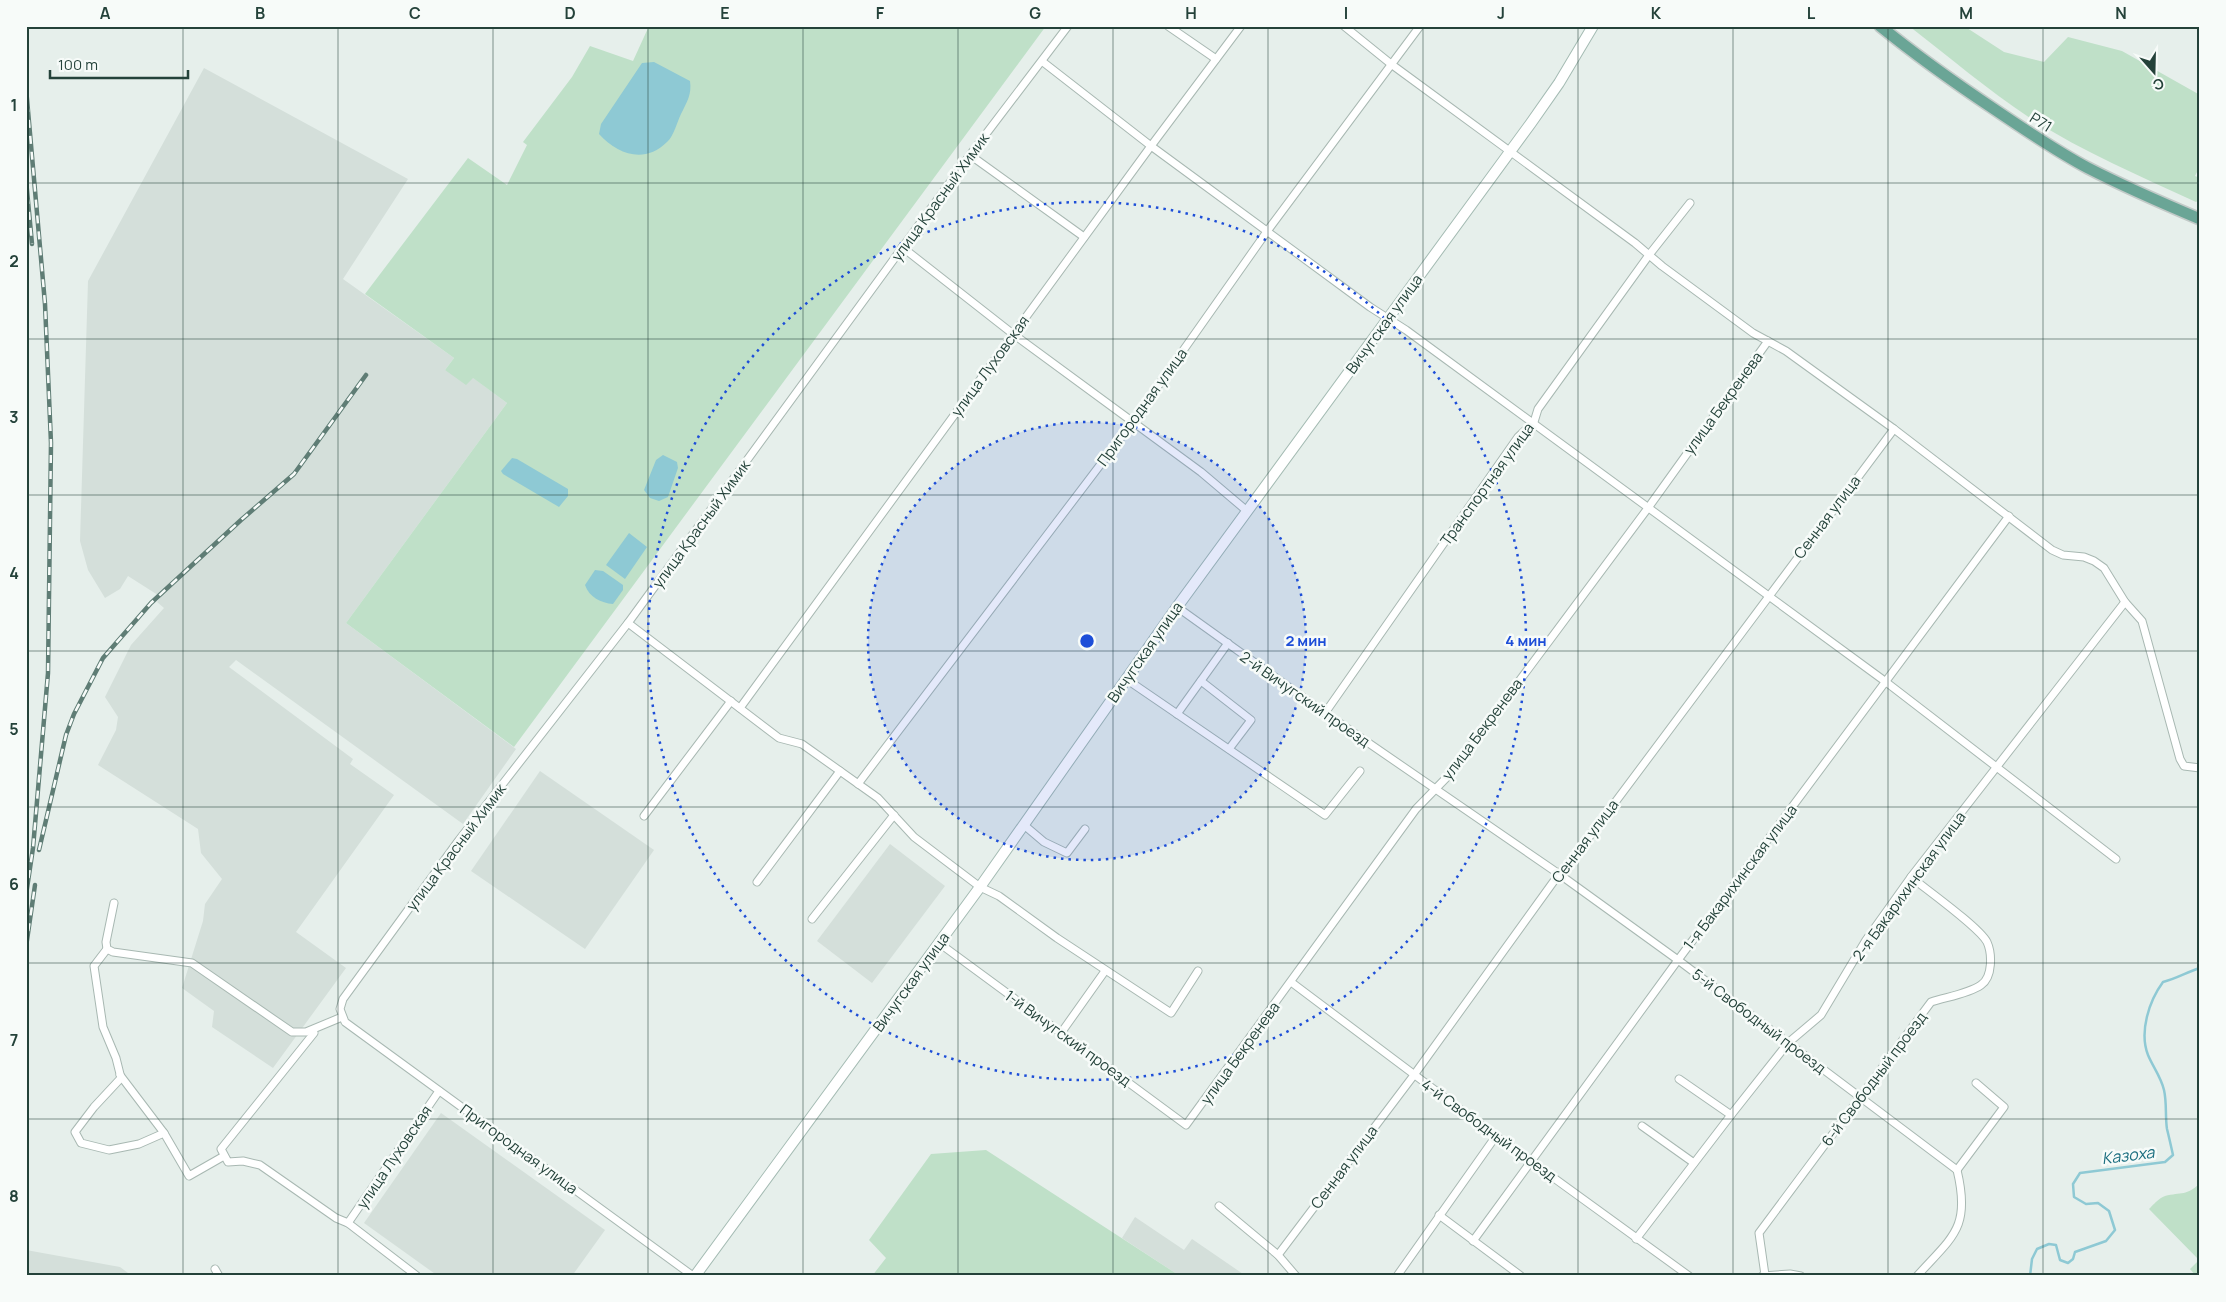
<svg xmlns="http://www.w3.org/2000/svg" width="2226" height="1302" viewBox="0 0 2226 1302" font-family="Manrope,sans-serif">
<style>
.built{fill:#d4dfda}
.green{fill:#bfe0c8}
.water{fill:#8ec9d4}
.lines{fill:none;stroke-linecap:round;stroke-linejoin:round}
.stream{stroke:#8ec9d4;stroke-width:2.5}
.minor-casing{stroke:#a8b8b2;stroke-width:9}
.secondary-casing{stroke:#a4bbb3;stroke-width:12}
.primary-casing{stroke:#c2cac8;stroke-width:14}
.minor{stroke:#fff;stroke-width:7}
.secondary{stroke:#fff;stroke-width:10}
.primary{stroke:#6aa596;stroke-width:11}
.rail-casing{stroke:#5f7d75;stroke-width:4.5}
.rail{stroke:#f7fbf9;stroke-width:2.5;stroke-dasharray:8;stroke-linecap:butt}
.grid{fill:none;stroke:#24423a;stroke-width:1;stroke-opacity:0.55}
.ring{fill:none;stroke:#1d4ed8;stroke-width:2.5;stroke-dasharray:2.5 5}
.labels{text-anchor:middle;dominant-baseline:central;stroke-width:5;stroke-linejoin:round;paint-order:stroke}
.street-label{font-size:15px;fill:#24423a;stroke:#f7fbf9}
.water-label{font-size:16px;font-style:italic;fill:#1c6f80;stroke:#f7fbf9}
.centre{fill:#1d4ed8;stroke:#f7fbf9;stroke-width:2.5}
.ring-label{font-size:15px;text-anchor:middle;font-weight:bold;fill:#1d4ed8;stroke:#f7fbf9;stroke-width:5;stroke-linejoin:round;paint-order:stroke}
.neatline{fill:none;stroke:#24423a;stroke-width:2}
.grid-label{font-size:16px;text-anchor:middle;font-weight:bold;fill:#24423a}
</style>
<rect width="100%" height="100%" fill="#e6efeb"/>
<!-- built -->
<g class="built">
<path d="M204,68L408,179L343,279L454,358L445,370L472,377L507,403L346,623L516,749L463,824L236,660L229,667L353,759L350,764L394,795L296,932L346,968L273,1068L212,1027L214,1011L182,988L203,921L205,904L222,879L201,853L198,829L98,765L116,730L118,717L105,697L131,645L164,608L157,602L161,597L128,576L120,589L105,598L88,570L80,541L88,281Z"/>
<path d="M540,771L654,850L585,949L471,871Z"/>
<path d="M890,844L945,886L872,983L817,941Z"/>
<path d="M441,1113L605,1230L572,1276H438L364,1223Z"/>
<path d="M1135,1217L1184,1250L1192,1239L1246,1276H1180L1122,1238Z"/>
<path d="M26,1250L120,1267L132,1276H26Z"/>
</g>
<!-- green -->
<g class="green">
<path d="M649,26H1046L514,747L346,623L507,403L473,378L466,385L445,370L454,358L365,294L468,158L507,185L527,145L523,142L572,77L590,46L633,61Z"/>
<path d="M1909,26H1964L2004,52L2044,62L2068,37L2122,51L2200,95V166L2195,176L2200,178V199L2196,202C2140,176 2083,152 2030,118C1988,90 1949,57 1909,26Z"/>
<path d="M986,1150L1180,1276H872L886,1258L869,1240L931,1154Z"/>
<path d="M2200,1183V1276H2196L2190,1269L2199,1260L2149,1209C2153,1205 2159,1198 2165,1196C2181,1192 2187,1196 2200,1183Z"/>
</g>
<!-- water -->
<g class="water">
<path d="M654,62L690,81C692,94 687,102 681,114C677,122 674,136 667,142C645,164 618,155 599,134L601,124L642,63Z"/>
<path d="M663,455L677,462L678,468L668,497L659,501L650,498L644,490L656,460Z"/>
<path d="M512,458L517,459L568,489V496L559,507L503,474L501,471Z"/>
<path d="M629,533L647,547L625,579L606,565Z"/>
<path d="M595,570L603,571L623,585V590L613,604C601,603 589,597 585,585Z"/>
</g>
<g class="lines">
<!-- stream -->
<path class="stream" d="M2030,1276L2032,1259L2037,1249L2049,1244L2056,1245L2060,1260L2068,1263L2073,1259L2075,1252L2106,1241L2115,1230L2109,1211L2098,1203L2086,1204L2074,1197L2073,1184L2080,1173L2165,1162L2173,1155C2171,1146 2169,1137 2167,1129C2165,1116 2167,1103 2164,1090C2161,1077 2153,1067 2148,1055C2139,1032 2149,1001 2163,982C2176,979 2187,972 2200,968"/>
<defs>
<g id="minor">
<path d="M1168,26L1216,59"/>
<path d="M1344,26L1391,64L1635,243L1662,266L1753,333L1786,351L1894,429L2052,550L2063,555L2084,557L2094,561L2104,568L2125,602L2142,621L2180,759L2184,766L2200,768"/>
<path d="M1043,62L1151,146L1370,307L1406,330L1886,682L2116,859"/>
<path d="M970,155L1084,237"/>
<path d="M902,247L1013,334L1201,472L1247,511"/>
<path d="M1177,607L1325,713L1559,874L1678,960L1957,1170"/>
<path d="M628,623L779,738L802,744L878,798L914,837L980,887L999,896L1057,938L1171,1013L1198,971"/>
<path d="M1126,679L1325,815L1360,771"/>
<path d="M1201,681L1251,720L1229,749"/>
<path d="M740,708L1151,146L1241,26"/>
<path d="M1325,713L1518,437L1534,422L1538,409L1649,255L1690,203"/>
<path d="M1177,714L1228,643"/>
<path d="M858,784L1132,423L1268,230L1420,26"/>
<path d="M644,816L731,701"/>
<path d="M1024,825L1044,842L1067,853L1085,829"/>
<path d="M757,882L840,771"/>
<path d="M114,903L106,942L107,949L113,952L192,963L292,1032H306L342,1017"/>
<path d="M812,919L894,815"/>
<path d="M939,943L1186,1125L1416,809L1450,774L1648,508L1768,341"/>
<path d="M107,949L94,966L103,1027L116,1058L121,1078L94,1107L75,1132L81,1143L109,1150L139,1144L164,1133L189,1176L224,1156"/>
<path d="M1291,982L1496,1136L1689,1276"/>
<path d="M314,1033L221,1149L228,1162L243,1161L260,1165L336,1218L348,1223L417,1276"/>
<path d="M1061,1033L1105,971"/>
<path d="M120,1075L164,1133"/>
<path d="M1679,1079L1731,1115"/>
<path d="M1642,1126L1694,1163"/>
<path d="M1957,1170L2004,1107L1976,1083"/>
<path d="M1219,1206L1278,1255L1296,1276"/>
<path d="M1439,1215L1521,1276"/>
<path d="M348,1223L439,1091"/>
<path d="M1636,1239L1731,1115L1788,1043L1821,1015L1866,940L1911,877L2125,602"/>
<path d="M1473,1241L1678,960L2009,516"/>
<path d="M1278,1255L1414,1075L1559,874L1575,856L1894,429"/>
<path d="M215,1269L219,1276"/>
<path d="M1765,1275L1759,1233L1931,1002C1946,997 1968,994 1981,985C1993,977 1992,953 1987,942C1979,927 1927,890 1911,877"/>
<path d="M693,1276L345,1022L340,1009L343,999L459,840L628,623L970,155L1068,26"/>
<path d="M1397,1276L1496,1136"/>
<path d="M1762,1276L1790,1274L1801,1276"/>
<path d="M1917,1276C1953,1236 1971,1228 1957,1170"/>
</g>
<path id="secondary" d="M695,1276L980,887L1177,607L1531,123L1559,83L1593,26"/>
<path id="primary" d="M1880,26C1917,56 1955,83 1994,109C2025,130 2056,151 2088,168C2125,187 2162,203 2200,219"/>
</defs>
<!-- minor casing -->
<use href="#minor" class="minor-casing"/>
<!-- secondary casing -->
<use href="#secondary" class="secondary-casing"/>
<!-- primary casing -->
<use href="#primary" class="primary-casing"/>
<!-- minor -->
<use href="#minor" class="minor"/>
<!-- secondary -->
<use href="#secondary" class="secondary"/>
<!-- primary -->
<use href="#primary" class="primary"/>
<defs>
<g id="rail">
<path d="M26,88L45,304L51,443L48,673L33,848L26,895"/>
<path d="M26,180L32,244"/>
<path d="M39,850L66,735L74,714L103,658L151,603L241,520L294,474L366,375"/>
<path d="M26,947L35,885"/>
</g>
</defs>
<!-- rail casing -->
<use href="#rail" class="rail-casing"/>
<!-- rail -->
<use href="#rail" class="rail"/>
</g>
<!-- grid -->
<path class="grid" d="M183,26V1276M338,26V1276M493,26V1276M648,26V1276M803,26V1276M958,26V1276M1113,26V1276M1268,26V1276M1423,26V1276M1578,26V1276M1733,26V1276M1888,26V1276M2043,26V1276M26,183H2200M26,339H2200M26,495H2200M26,651H2200M26,807H2200M26,963H2200M26,1119H2200"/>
<!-- distance rings -->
<circle cx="1087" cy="641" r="219" fill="#1d4ed8" fill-opacity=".12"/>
<g class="ring">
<circle cx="1087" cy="641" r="219"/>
<circle cx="1087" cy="641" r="439"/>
</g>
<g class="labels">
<!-- street labels -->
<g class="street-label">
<text transform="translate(2041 122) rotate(32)">Р71</text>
<text transform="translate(940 197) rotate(-54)">улица Красный Химик</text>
<text transform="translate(1384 324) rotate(-54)">Вичугская улица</text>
<text transform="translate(990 366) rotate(-54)">улица Луховская</text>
<text transform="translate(1723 403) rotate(-54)">улица Бекренева</text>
<text transform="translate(1142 407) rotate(-54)">Пригородная улица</text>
<text transform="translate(1487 484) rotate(-54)">Транспортная улица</text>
<text transform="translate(1827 517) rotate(-53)">Сенная улица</text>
<text transform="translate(701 524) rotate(-54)">улица Красный Химик</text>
<text transform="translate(1145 652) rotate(-55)">Вичугская улица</text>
<text transform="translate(1305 699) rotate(35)">2-й Вичугский проезд</text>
<text transform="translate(1482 729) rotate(-53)">улица Бекренева</text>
<text transform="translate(1585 841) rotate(-53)">Сенная улица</text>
<text transform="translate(456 847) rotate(-53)">улица Красный Химик</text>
<text transform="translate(1740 877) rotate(-53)">1-я Бакарихинская улица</text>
<text transform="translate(1909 886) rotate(-54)">2-я Бакарихинская улица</text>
<text transform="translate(911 982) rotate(-54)">Вичугская улица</text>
<text transform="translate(1759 1021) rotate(37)">5-й Свободный проезд</text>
<text transform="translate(1068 1038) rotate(36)">1-й Вичугский проезд</text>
<text transform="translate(1240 1053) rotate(-54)">улица Бекренева</text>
<text transform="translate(1874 1079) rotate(-53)">6-й Свободный проезд</text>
<text transform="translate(1489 1130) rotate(36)">4-й Свободный проезд</text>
<text transform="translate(519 1149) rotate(36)">Пригородная улица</text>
<text transform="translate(394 1157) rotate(-56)">улица Луховская</text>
<text transform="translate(1344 1167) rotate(-53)">Сенная улица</text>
</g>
<!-- water labels -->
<g class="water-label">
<text transform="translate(2128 1155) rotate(-7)">Казоха</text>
</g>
</g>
<circle cx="1087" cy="641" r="8" class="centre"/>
<g class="ring-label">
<text x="1306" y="646">2 мин</text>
<text x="1526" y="646">4 мин</text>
</g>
<!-- border -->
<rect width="2226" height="1302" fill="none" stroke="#f7fbf9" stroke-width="55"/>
<!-- north arrow -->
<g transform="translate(2154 72) rotate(160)" stroke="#f7fbf9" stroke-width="4" paint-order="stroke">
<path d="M0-4L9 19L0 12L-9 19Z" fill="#24423a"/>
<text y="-8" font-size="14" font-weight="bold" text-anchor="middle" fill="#24423a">С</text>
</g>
<!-- scale -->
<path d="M50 70v8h138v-8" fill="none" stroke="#24423a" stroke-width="2.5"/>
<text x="58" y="70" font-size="15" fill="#24423a" stroke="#f7fbf9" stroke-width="4" paint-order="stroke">100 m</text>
<rect x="28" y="28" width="2170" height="1246" class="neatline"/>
<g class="grid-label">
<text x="105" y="19">A</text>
<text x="260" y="19">B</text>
<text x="415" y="19">C</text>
<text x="570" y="19">D</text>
<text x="725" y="19">E</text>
<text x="880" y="19">F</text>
<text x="1035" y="19">G</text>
<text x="1191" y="19">H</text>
<text x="1346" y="19">I</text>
<text x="1501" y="19">J</text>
<text x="1656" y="19">K</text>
<text x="1811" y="19">L</text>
<text x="1966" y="19">M</text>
<text x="2121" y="19">N</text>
<text x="14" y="111">1</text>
<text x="14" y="267">2</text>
<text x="14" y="423">3</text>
<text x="14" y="579">4</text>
<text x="14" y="735">5</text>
<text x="14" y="890">6</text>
<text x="14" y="1046">7</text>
<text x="14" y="1202">8</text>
</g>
</svg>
